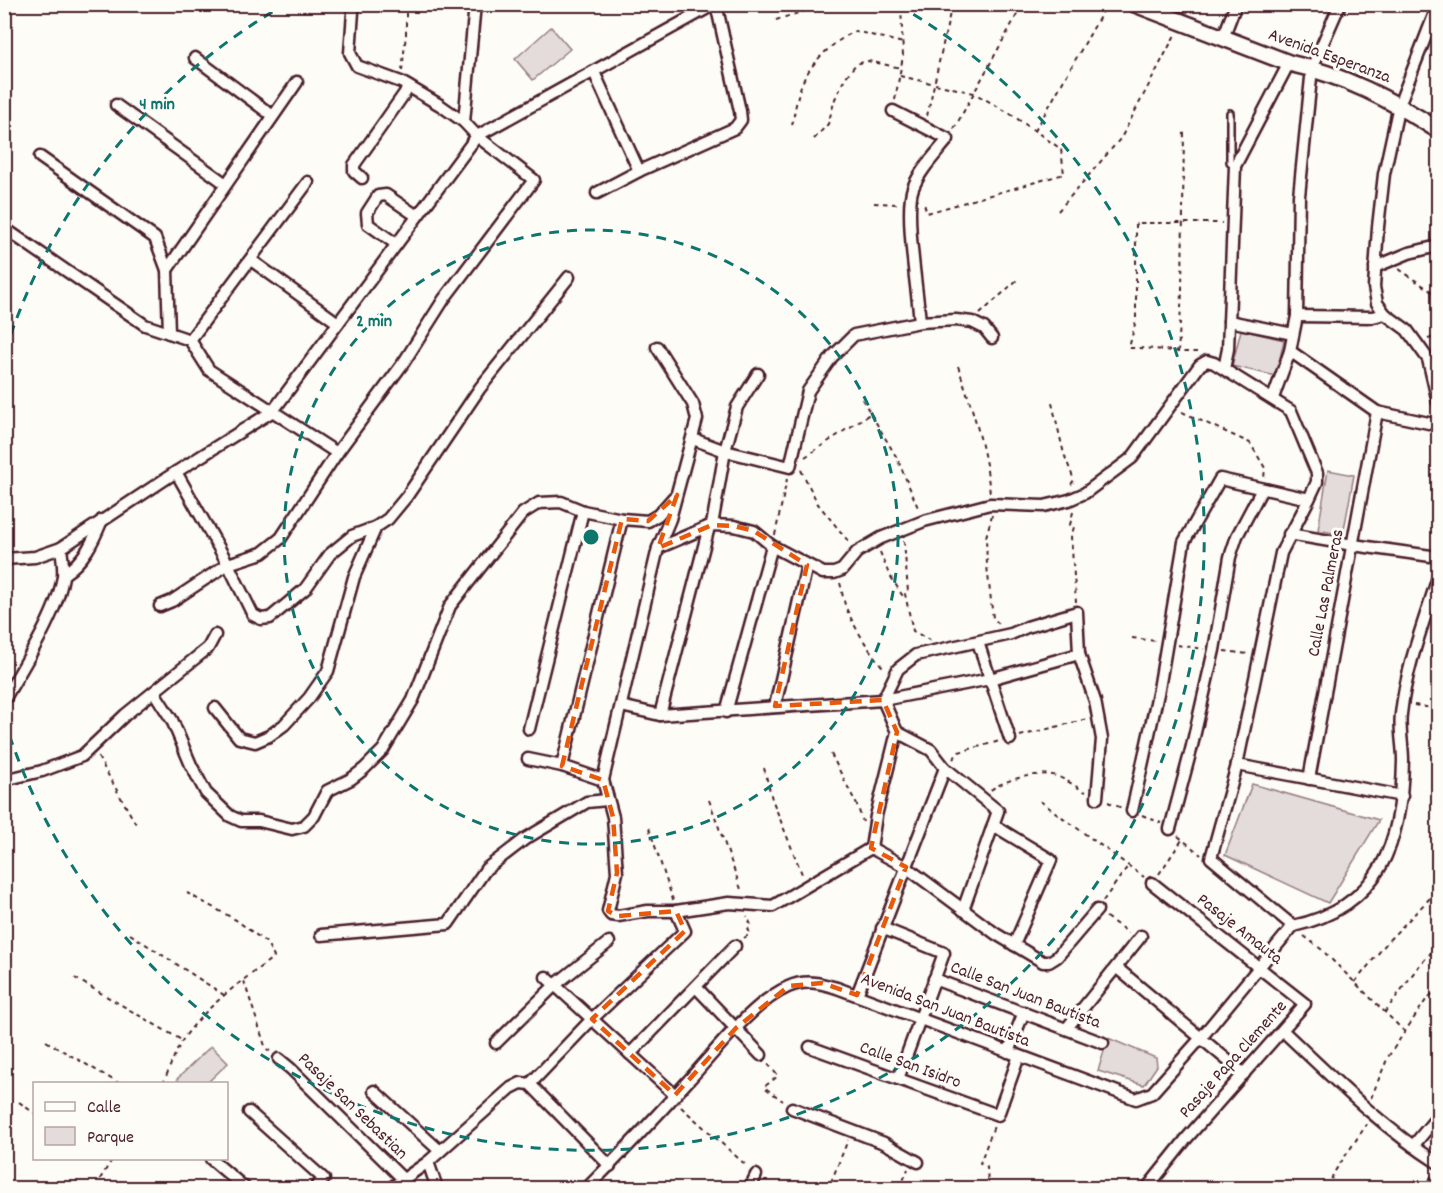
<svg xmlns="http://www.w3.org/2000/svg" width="1443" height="1193" viewBox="0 0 1443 1193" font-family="Dekko,sans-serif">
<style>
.green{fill:#e3dcda;stroke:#967e82;stroke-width:1.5}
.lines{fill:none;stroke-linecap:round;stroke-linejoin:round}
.lane-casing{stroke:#4a1f2b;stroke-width:10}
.street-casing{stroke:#4a1f2b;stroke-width:15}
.secondary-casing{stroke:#4a1f2b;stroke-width:20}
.path{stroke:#4a1f2b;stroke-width:2;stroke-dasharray:4.5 4.5;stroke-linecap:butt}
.lane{stroke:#fdfcf7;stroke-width:5}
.street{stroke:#fdfcf7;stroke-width:10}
.secondary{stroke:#fdfcf7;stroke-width:15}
.marked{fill:none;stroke:#e8590c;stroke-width:4.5;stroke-dasharray:12 8;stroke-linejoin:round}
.ring{fill:none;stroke:#0f766e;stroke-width:3;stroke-dasharray:10 8}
.labels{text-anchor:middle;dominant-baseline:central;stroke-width:6;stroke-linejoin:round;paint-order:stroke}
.street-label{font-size:18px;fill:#4a1f2b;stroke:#fdfcf7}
.centre{fill:#0f766e;stroke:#fdfcf7;stroke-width:3}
.ring-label{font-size:18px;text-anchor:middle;font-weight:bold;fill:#0f766e;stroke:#fdfcf7;stroke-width:6;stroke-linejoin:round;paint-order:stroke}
</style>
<rect width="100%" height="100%" fill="#fdfcf7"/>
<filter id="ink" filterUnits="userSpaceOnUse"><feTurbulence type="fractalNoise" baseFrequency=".0167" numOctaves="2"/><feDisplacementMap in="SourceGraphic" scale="12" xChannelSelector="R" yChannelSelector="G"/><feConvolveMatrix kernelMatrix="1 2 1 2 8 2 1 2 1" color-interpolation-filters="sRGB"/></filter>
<g filter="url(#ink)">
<!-- green -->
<g class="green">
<path d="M551,27L570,49L533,80L515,59Z"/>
<path d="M1241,330L1284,340L1276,376L1232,366Z"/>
<path d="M1328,470L1354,475L1343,535L1318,530Z"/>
<path d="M1252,784L1379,820L1328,903L1225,855Z"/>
<path d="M1108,1038L1156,1058L1157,1066L1144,1085L1098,1071Z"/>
<path d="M211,1046L228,1063L207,1083H181L177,1079Z"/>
</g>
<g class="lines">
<defs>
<path id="lane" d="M1230,113V162L1235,166"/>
<g id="street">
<path d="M1438,5L1399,105L1384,174L1378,227L1374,287L1377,303L1385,314L1407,330L1428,359L1438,402"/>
<path d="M1223,38L1236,4"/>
<path d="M195,58L273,116"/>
<path d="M594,72L639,171L735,128L741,120L740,111L716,4"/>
<path d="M116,105L226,184"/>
<path d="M893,111L948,139C936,154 920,170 913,188C904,211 918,294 920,322"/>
<path d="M464,122L475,4"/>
<path d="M40,157L155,238L167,270L169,333"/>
<path d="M362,178L354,171V165L409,87"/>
<path d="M597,193L639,171"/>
<path d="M4,228L145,325L190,340L209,370L337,453"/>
<path d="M396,244L368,224L367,213L378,196L386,195L417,216"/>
<path d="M251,260L338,323"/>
<path d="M1375,267L1409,253L1438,246"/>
<path d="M167,270L297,82"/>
<path d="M1297,316L1373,317L1385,314"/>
<path d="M1229,321L1293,334"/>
<path d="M190,340L308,182"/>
<path d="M657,347L693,404L697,419L670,519L658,548L603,780L613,817L617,873L608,911L611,915L618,916L648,911H676L729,903L773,906L871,848L906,867L996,934L1043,962H1049L1057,957L1097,910"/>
<path d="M1290,351L1377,412L1438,425"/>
<path d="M1224,369L1228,349L1235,166L1289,63"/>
<path d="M1273,398L1290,351L1297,316L1299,196L1312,68L1340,4"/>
<path d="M693,439L725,451L790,467L808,391L832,357L854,335L920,322L956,320L972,322L984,328L992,338"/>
<path d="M176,472L228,564L253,615L261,619L270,618L305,589L330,554L352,536L376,527L388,519L407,496L480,388L569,277"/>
<path d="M712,525L725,451L737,407L758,374"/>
<path d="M1289,534L1353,545L1438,557"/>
<path d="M658,548L712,525L734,526L754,531L772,546L823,573H834L842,570L857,552L881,538L924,521L990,504L1044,506L1069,500L1085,493L1132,458L1200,365L1207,361L1214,363L1291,411L1317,473V482L1309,499L1281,553L1237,765L1211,858L1293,926"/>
<path d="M4,559L35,557L61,548L176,472L273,411L477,136L715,4"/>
<path d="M64,574C84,561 93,542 102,520"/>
<path d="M160,606L172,601L228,564L262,553L281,538L337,453L404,362L444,299L534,180L477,136L464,122L440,105L401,82L357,66L350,53L353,12L351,4"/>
<path d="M978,642L1010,739"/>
<path d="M154,692L172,720L191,765L206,793L230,816L241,821H259L292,829L304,826L314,816L327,791L351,779L364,769L383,750L413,700L450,606L523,513L539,503L561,502L583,511L622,519L648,521L658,515L674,497"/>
<path d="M4,700C23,666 58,613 63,576C64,567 62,557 61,548"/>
<path d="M621,706L660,715L883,700L990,679L1079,654"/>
<path d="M775,706L807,565"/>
<path d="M215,708L239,738L255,742L269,736L284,725L309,698L328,671L354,577L376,527"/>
<path d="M726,712L772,546"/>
<path d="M660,715L709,527"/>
<path d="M529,729L583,511"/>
<path d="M528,759L562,766L603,780"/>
<path d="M1237,765L1402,796"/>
<path d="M562,766L622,519"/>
<path d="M1309,779L1377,412"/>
<path d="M4,780L42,771L82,756L125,715L208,648L215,635"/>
<path d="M1132,811L1159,689L1184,542L1220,479L1309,499"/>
<path d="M993,825L1051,860L1014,945"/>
<path d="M1170,829L1191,750L1214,650L1230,557L1237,536L1262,489"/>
<path d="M871,848L876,816L897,732"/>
<path d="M963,910L998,811L945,768L931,750L897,732L883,700L898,669L916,655L1011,634L1027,627L1077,612L1079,654L1095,701L1102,739L1097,798"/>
<path d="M1293,926C1381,907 1402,842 1403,760C1403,745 1399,729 1401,714C1406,667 1424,622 1438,577"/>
<path d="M882,928L944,953L898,1079"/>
<path d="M321,935L448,924L486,869L525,839L587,802L607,800"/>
<path d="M1117,968L1244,1074"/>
<path d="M546,977L675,1095"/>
<path d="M934,979L1103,1043"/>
<path d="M696,987L761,1055"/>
<path d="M857,995L945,768"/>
<path d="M1067,1028L1141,936"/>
<path d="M1283,1031C1332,1077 1380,1126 1438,1163"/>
<path d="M496,1043L555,985L609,942"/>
<path d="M810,1047L998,1115L1019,1056"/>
<path d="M1008,1052L1024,1012"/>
<path d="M630,1054L735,946"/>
<path d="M279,1059L291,1069L403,1179"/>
<path d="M530,1084L592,1019L685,931L676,911"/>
<path d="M374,1091L440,1151"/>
<path d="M792,1108L884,1143L918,1162"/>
<path d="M249,1112L324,1179L315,1188"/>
<path d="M1413,1146L1438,1116"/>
<path d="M211,1159L245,1188"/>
<path d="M428,1162L437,1188"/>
<path d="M391,1188L428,1162L511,1088L521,1083L530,1084L610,1166"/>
<path d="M587,1188C622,1153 655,1118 688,1081C715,1052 752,1003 788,987C805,979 820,983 837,988L1136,1099L1152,1093L1200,1039L1293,926"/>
<path d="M750,1188L756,1175"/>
<path d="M1147,1188L1187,1138L1305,1004L1152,883"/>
</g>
<path id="secondary" d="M1135,4L1289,63C1344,75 1391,100 1438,130"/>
</defs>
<!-- lane casing -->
<use href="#lane" class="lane-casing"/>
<!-- street casing -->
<use href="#street" class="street-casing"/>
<!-- secondary casing -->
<use href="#secondary" class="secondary-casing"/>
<!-- path -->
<g class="path">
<path d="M776,20L827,4"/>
<path d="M402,71L406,34V4"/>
<path d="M900,76L974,93L1009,113L1061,149L1064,174L927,213L923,201"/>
<path d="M895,100L903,56L901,4"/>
<path d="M927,116L952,4"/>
<path d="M792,125C795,111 797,93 804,79C815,58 834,42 855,31L903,43"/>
<path d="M954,129L1023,4"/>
<path d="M1035,131L1107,4"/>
<path d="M814,139L828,124L835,99L845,78L856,64L868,61L901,68"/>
<path d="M874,203L899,204"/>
<path d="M1058,211L1121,138L1175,35"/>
<path d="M1399,269L1438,296"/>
<path d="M980,314L1018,279"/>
<path d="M1428,339L1438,336"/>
<path d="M1197,352C1174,353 1152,347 1129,348L1136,320V223H1222"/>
<path d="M1178,353L1182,292L1184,129"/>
<path d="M958,366C972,408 986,449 990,494"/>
<path d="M862,399L897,458L919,510"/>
<path d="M1052,403L1064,454L1074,480L1070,486"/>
<path d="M1182,412L1250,443L1265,468L1264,478"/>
<path d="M805,457L871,413"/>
<path d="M801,470L818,504L849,542"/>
<path d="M1073,512L1070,525L1074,527L1071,537L1076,602"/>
<path d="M992,515L986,537L987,566L993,618L1000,625"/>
<path d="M775,535L787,479"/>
<path d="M904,541L908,592L905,594L913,631L931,641"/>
<path d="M880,552L888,572L902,595L905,594"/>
<path d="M840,583C842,589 842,595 844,601C848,618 873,658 885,669"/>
<path d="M1132,638L1156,641"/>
<path d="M1177,645L1204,649"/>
<path d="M1224,651L1248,654"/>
<path d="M1414,705L1438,709"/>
<path d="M1020,736L1087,719"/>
<path d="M831,754L857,805L863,822"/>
<path d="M98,757L137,826"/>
<path d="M953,759L959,752L1000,741"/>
<path d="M764,768L772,799L802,874"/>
<path d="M991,790C1003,780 1036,772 1052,775C1063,777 1076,787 1086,792"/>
<path d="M709,800L742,892"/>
<path d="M1040,801L1144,877"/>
<path d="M1108,802L1122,808"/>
<path d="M1142,815L1161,823"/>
<path d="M649,828L673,900"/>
<path d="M1178,836L1201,855"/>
<path d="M1159,874L1182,840"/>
<path d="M1103,901L1128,866"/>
<path d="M1106,917L1129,933"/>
<path d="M130,934L224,995"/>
<path d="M1304,936L1321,949L1404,1031"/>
<path d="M744,938L750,934L748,928L751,925L747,916"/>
<path d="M75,978L183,1041"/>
<path d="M244,981L266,1049L270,1051"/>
<path d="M1355,982L1389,940L1438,890"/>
<path d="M1385,1012L1418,967L1438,945"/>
<path d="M46,1041L120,1084"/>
<path d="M768,1064L778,1076L764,1087L783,1101"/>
<path d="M163,1084C169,1070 174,1054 182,1041C205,1006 242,981 274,957L267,943L236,920L187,893"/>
<path d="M1371,1098L1388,1057L1426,1000L1438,988"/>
<path d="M19,1102L34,1113"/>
<path d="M681,1107L748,1167"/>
<path d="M103,1158L109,1162"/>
<path d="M831,1182L848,1140"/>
<path d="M102,1188L100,1179L113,1158"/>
<path d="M900,1188L908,1169"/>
<path d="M988,1188L987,1167L980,1163L994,1126"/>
<path d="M1329,1188L1333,1174L1367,1124"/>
<path d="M1425,1188L1433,1173"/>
</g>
<!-- lane -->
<use href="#lane" class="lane"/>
<!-- street -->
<use href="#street" class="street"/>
<!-- secondary -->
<use href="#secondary" class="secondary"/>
</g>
</g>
<!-- marked area -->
<path class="marked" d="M677,495L658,548L712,525L734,526L754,531L807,565L775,706L883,700L897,732L871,848L906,867L857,995L822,983L789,986L736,1028L675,1095L592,1019L685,931L676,911L618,916L608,911L617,873L613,817L603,780L562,766L622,519L648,521Z"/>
<!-- distance rings -->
<g class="ring">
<circle cx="591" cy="537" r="307"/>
<path d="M5 352A614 614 0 0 1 284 5M898 5A614 614 0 1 1 5 722"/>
</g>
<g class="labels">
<!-- street labels -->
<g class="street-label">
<text transform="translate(1329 57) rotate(20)">Avenida Esperanza</text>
<text transform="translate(1327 593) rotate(-79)">Calle Las Palmeras</text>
<text transform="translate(1239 930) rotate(38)">Pasaje Amauta</text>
<text transform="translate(1025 996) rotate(21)">Calle San Juan Bautista</text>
<text transform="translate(945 1011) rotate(21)">Avenida San Juan Bautista</text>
<text transform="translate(1234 1060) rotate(-48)">Pasaje Papa Clemente</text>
<text transform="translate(910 1066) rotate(20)">Calle San Isidro</text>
<text transform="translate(352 1107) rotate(44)">Pasaje San Sebastian</text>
</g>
</g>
<circle cx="591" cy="537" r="9" class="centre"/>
<g class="ring-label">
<text x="157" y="109">4 min</text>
<text x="374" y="326">2 min</text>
</g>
<!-- margin -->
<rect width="1443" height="1193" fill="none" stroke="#fdfcf7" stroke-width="24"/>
<rect x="12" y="12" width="1419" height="1169" fill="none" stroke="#4a1f2b" stroke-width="2" filter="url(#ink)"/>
<!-- legend -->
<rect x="33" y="1082" width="195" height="78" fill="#fdfcf7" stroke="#b5a4a5" stroke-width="1.5"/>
<rect x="45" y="1102" width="30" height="9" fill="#fdfcf7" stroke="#b5a4a5" stroke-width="1.5"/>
<text x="87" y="1112" font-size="18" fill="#4a1f2b">Calle</text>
<rect x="45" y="1127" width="30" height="18" fill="#e3dcda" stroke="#b5a4a5" stroke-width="1.5"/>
<text x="87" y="1142" font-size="18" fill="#4a1f2b">Parque</text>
</svg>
